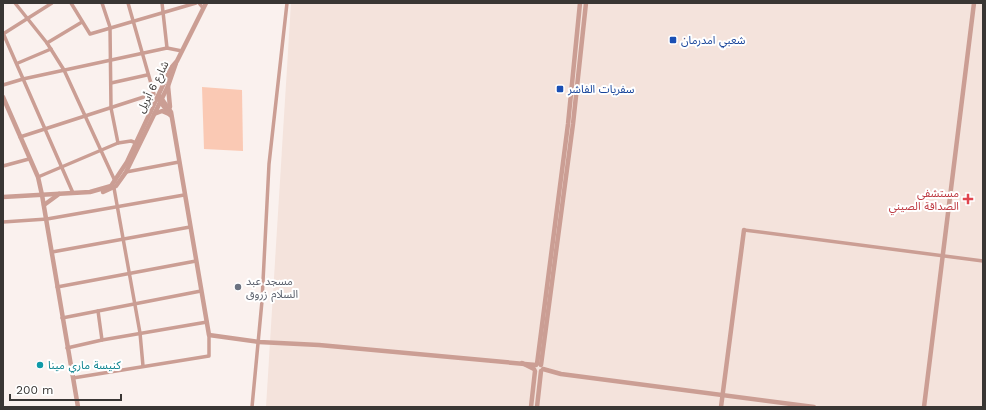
<svg xmlns="http://www.w3.org/2000/svg" width="986" height="410" viewBox="0 0 986 410" font-family="'Work Sans','Noto Sans Arabic',sans-serif">
<style>
.built{fill:#f4e3dc}
.green{fill:#fac9b4}
.lines{fill:none;stroke-linecap:round;stroke-linejoin:round}
.minor{stroke:#cb9e94;stroke-width:3.5}
.tertiary{stroke:#cb9e94;stroke-width:4.5}
.transit-dot{fill:#1a4fb4;stroke:#fff;stroke-width:1.5}
.health-dot{fill:#e0444e;stroke:#fff;stroke-width:1.5}
.worship-dot{fill:#6b7280;stroke:#fff;stroke-width:1.5}
.culture-dot{fill:#0f9aa8;stroke:#fff;stroke-width:1.5}
.labels{text-anchor:middle;dominant-baseline:central;stroke-width:4;stroke-linejoin:round;paint-order:stroke}
.transit-label{font-size:11px;fill:#164399;stroke:#fff;text-anchor:start}
.street-label{font-size:11px;fill:#393634;stroke:#fff}
.health-label{font-size:11px;fill:#be3a42;stroke:#fff;text-anchor:end}
.worship-label{font-size:11px;fill:#5b616d;stroke:#fff;text-anchor:start}
.culture-label{font-size:11px;fill:#0d838f;stroke:#fff;text-anchor:start}
</style>
<rect width="100%" height="100%" fill="#faf1ee"/>
<!-- built -->
<path class="built" d="M291,3H983V407H266Z"/>
<!-- green -->
<path class="green" d="M202,87L242,90L243,151L204,149Z"/>
<g class="lines">
<!-- minor -->
<g class="minor">
<path d="M15,3L47,43L64,70L115,181"/>
<path d="M71,3L90,34L196,3"/>
<path d="M102,3L110,27L111,108L118,143"/>
<path d="M128,3L154,94"/>
<path d="M162,3L167,48"/>
<path d="M199,3L203,8"/>
<path d="M3,33L73,193"/>
<path d="M3,34L52,3"/>
<path d="M47,43L82,22"/>
<path d="M18,63L51,49"/>
<path d="M111,83L147,75"/>
<path d="M3,85L23,79L167,48L182,51"/>
<path d="M20,137L153,94"/>
<path d="M3,166L29,159"/>
<path d="M126,172L179,162"/>
<path d="M38,177L118,143L131,141L139,144"/>
<path d="M114,188L140,333L143,366"/>
<path d="M3,222L47,219L184,195"/>
<path d="M744,230L983,261"/>
<path d="M52,252L190,227"/>
<path d="M57,287L196,261"/>
<path d="M98,311L102,340"/>
<path d="M62,318L201,291"/>
<path d="M67,348L102,340L207,322"/>
<path d="M73,378L209,356V335"/>
<path d="M252,407L262,301L269,164L287,3"/>
</g>
<!-- tertiary -->
<g class="tertiary">
<path d="M168,86L170,107"/>
<path d="M159,95L171,112L209,335L259,342L319,345L536,365"/>
<path d="M3,97L38,177L42,195L78,407"/>
<path d="M159,100L170,115"/>
<path d="M154,114L162,111L169,114"/>
<path d="M103,192L116,186L126,172L168,86L176,63"/>
<path d="M3,197L90,192L111,186L127,162L171,68L177,61L206,3"/>
<path d="M44,205L59,194"/>
<path d="M522,363L534,369"/>
<path d="M537,364L568,124L580,3"/>
<path d="M541,365L573,124L586,3"/>
<path d="M543,369L561,374L814,407"/>
<path d="M531,407L535,371"/>
<path d="M537,407L541,371"/>
<path d="M721,407L744,230"/>
<path d="M924,407L974,3"/>
</g>
</g>
<!-- markers -->
<g class="transit-dot">
<rect x="669" y="36" width="8" height="8" rx="2"/>
<rect x="556" y="85" width="8" height="8" rx="2"/>
</g>
<path class="health-dot" d="M966 193h4v4h4v4h-4v4h-4v-4h-4v-4h4z"/>
<circle class="worship-dot" cx="238" cy="287" r="4"/>
<circle class="culture-dot" cx="40" cy="365" r="4"/>
<g class="labels">
<!-- transit labels -->
<g class="transit-label">
<text x="681" y="40">شعبي امدرمان</text>
<text x="568" y="89">سفريات الفاشر</text>
</g>
<!-- street labels -->
<g class="street-label">
<text transform="translate(153 87) rotate(-63)">شارع 6 أبريل</text>
</g>
<!-- health labels -->
<g class="health-label">
<text x="959" y="193">مستشفى<tspan x="959" dy="13">الصداقة الصيني</tspan></text>
</g>
<!-- worship labels -->
<g class="worship-label">
<text x="246" y="281">مسجد عبد<tspan x="246" dy="13">السلام زروق</tspan></text>
</g>
<!-- culture labels -->
<g class="culture-label">
<text x="48" y="365">كنيسة ماري مينا</text>
</g>
</g>
<!-- border -->
<rect width="986" height="410" fill="none" stroke="#393634" stroke-width="8"/>
<!-- scale -->
<path d="M10 394v6h111v-6" fill="none" stroke="#393634" stroke-width="2"/>
<text x="16" y="394" font-size="12" fill="#393634" stroke="#ffffff" stroke-width="3" paint-order="stroke">200 m</text>
</svg>
